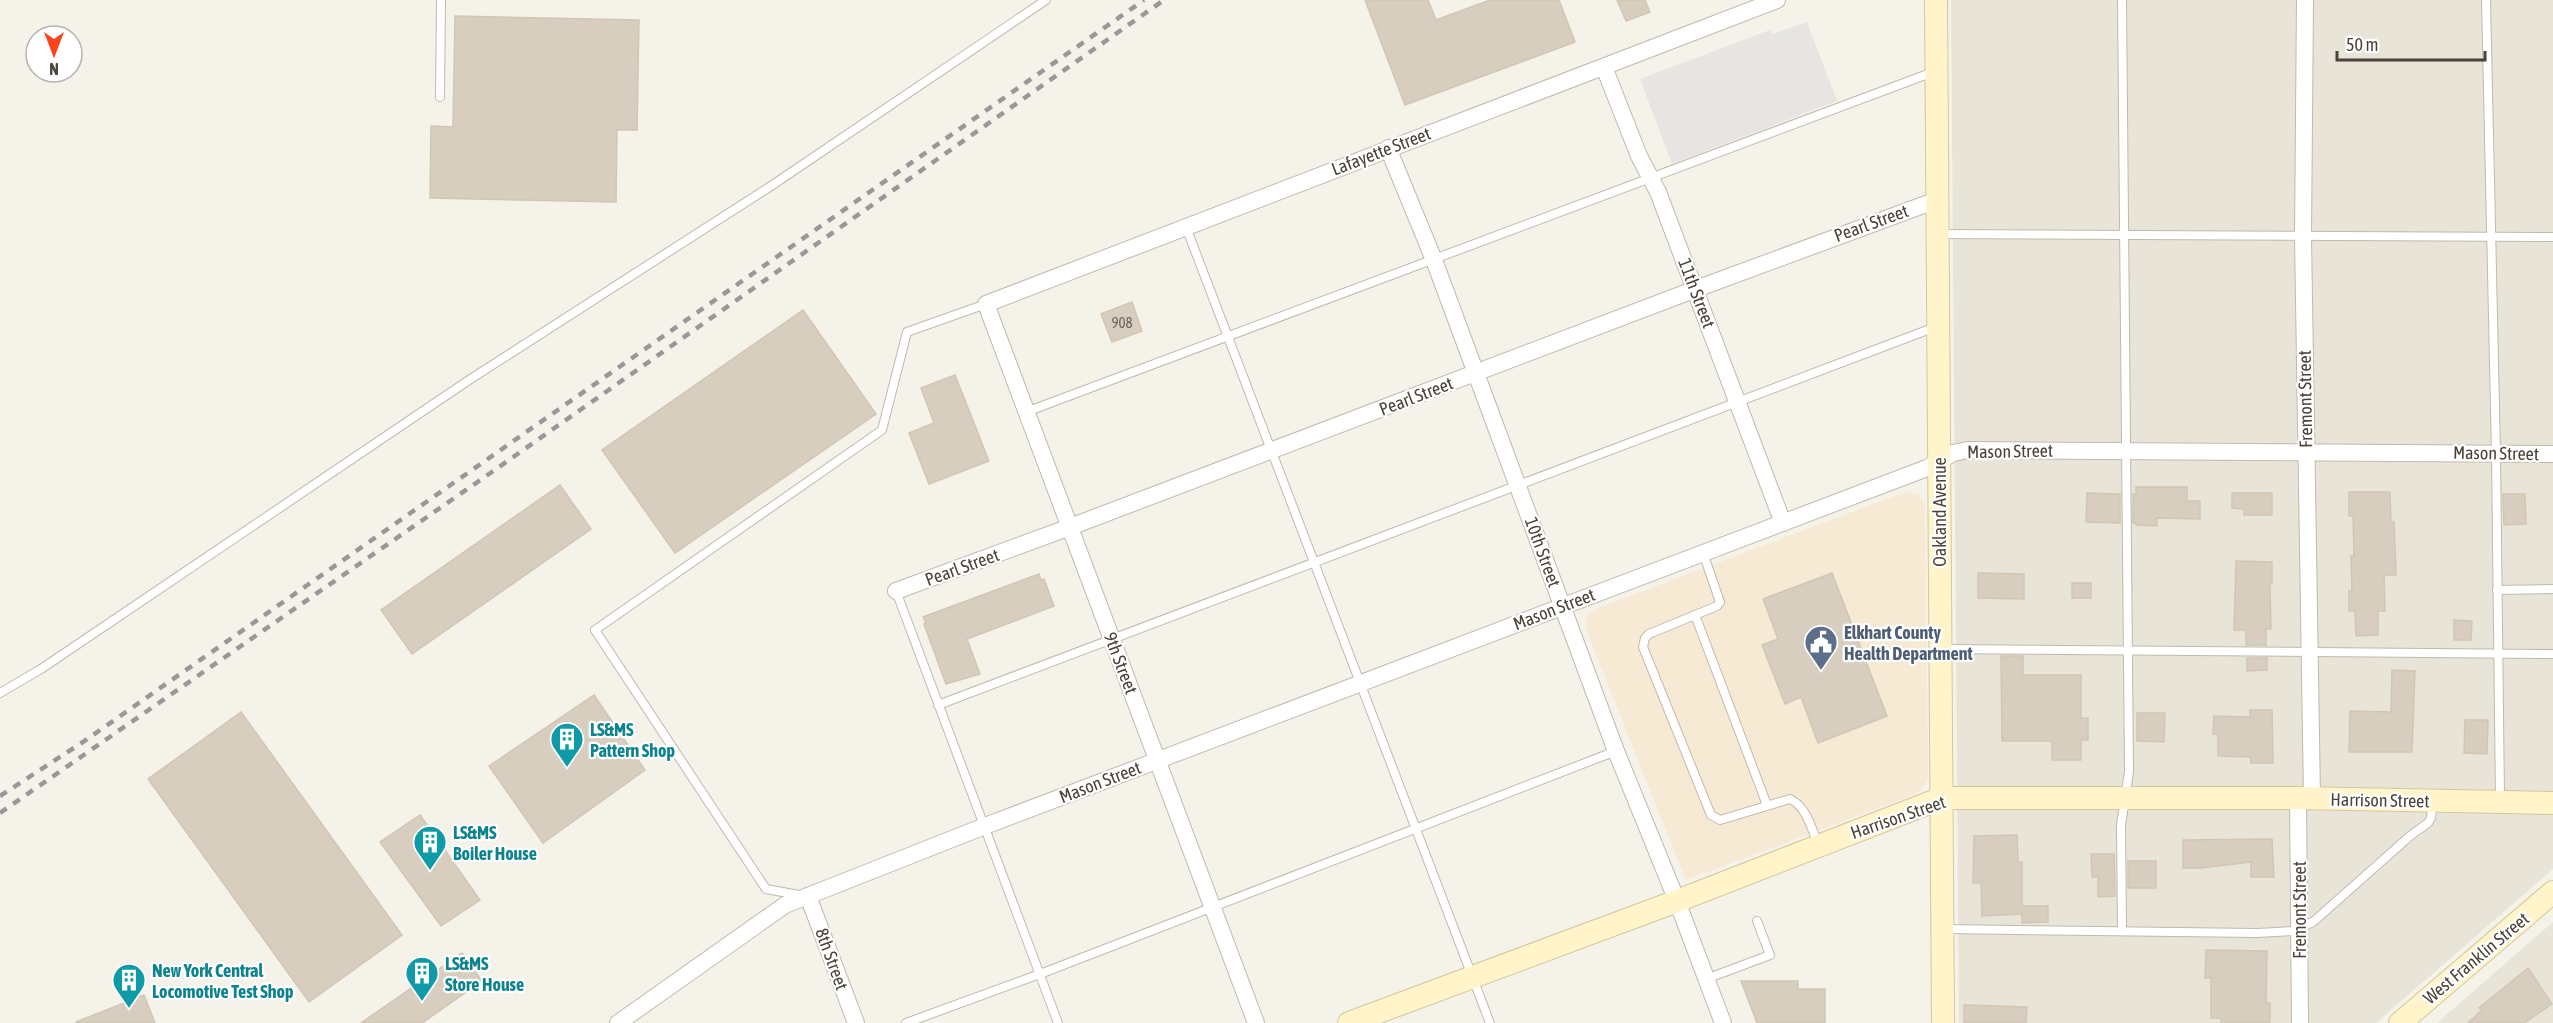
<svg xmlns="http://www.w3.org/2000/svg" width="2553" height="1023" viewBox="0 0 2553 1023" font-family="'Asap Condensed',sans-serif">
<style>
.residential{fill:#e9e4d8}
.commercial{fill:#f6ead5}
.parking{fill:#e6e5e1}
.building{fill:#d7cebf;stroke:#d2c6b2;stroke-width:1.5}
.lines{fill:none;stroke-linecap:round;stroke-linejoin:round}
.lane-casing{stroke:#c1baac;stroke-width:10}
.street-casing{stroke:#c1baac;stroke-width:18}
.secondary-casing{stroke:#d5c79a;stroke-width:24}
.lane{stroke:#fff;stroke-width:8}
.street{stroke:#fff;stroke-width:16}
.secondary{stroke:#fff4ca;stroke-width:22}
.rail{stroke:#989898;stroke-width:4.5;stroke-dasharray:8 8;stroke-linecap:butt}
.labels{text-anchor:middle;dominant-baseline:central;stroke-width:4.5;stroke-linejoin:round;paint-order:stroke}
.number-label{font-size:15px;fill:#6c665a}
.street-label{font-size:18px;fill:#494338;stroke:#fff}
.service-label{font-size:18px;font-weight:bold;fill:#4e5e75;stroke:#fff;text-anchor:start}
.culture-label{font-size:18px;font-weight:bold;fill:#0d838f;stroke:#fff;text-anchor:start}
</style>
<rect width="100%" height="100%" fill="#f5f2ea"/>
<!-- residential -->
<g class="residential">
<path d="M1951,0H2553V869L2376,1023H1959Z"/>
<path d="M2553,922V1023H2437Z"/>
</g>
<!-- commercial -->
<path class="commercial" d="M1905,492L1919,495L1925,505L1928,776L1925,786L1913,795L1686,880L1586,629V616L1598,608Z"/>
<!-- parking -->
<path class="parking" d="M1807,22L1837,101L1672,164L1640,79L1770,30L1772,34Z"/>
<!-- building -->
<g class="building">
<path d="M1365,0H1428L1436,20L1490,0H1559L1575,42L1405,105Z"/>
<path d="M1617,0H1645L1650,12L1626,21Z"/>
<path d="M455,16L639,20L637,130H617L616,202L430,198L431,126L453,127Z"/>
<path d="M1132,302L1142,331L1112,342L1101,314Z"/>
<path d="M803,310L876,414L675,553L602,450Z"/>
<path d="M955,375L989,461L929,484L909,433L934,423L921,388Z"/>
<path d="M560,485L591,529L412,654L381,610Z"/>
<path d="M2136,487H2187V501H2200V519L2157,518V526L2136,525V523H2133V494H2136Z"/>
<path d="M2349,492H2390L2391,522H2394L2396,575H2384L2385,611H2378V635L2356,636L2355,611H2349V591H2352L2351,556H2354L2353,516H2349Z"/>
<path d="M2087,493L2120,494V523L2086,522Z"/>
<path d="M2232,493H2272V515H2244V509L2232,508Z"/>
<path d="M2503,494H2525L2526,524L2504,525Z"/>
<path d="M2236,561L2272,562V584H2270L2271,629H2266V645H2246V630H2234Z"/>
<path d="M1832,573L1887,716L1818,743L1801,697L1785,704L1762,645L1778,639L1763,599Z"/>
<path d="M1978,573L2024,574V599L1978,598Z"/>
<path d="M1039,574L1041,580L1044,579L1054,606L967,639L980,674L946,684L924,624L926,623L923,617Z"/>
<rect x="2072" y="583" width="19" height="15"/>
<path d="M2454,620L2472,621L2471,640H2454Z"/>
<path d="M2001,656H2023V675H2081V718H2088V740H2081V760H2052V741H2002Z"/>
<path d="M2247,658H2267V670L2247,671Z"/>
<path d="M2392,670L2415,671L2412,752H2349L2350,711L2391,712Z"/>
<path d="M594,695L645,770L543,843L489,766Z"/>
<path d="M2250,710H2272L2273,763H2251V757L2218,756V734H2213L2214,716L2250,717Z"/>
<path d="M241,712L402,935L309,1002L148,779Z"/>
<path d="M2137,713H2165L2164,742L2137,741Z"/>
<path d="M2465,720H2488L2487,754L2464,753Z"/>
<path d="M420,815L480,900L441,926L380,842Z"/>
<path d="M2017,835L2018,862H2022V906H2048V922L2022,923V914L1982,916L1981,883H1973L1974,836Z"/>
<path d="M2272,839L2274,877H2251V862L2201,868H2183V840Z"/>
<path d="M2091,854H2114L2115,896L2098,897V877H2092Z"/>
<rect x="2128" y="861" width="28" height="27"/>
<path d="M2206,950L2267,951L2266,1003H2270V1023H2221V1018H2211V978H2205Z"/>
<path d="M462,953L482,981L422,1023H361Z"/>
<path d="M2528,968L2552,1004L2524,1023H2468L2482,1010L2479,1008Z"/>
<path d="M1741,981H1798V989H1825V1023H1757Z"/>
<path d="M144,995L155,1023H76V1022Z"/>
<path d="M1964,1005L2027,1007L2026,1023H1964Z"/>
</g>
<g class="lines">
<defs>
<g id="lane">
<path d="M2486,0L2496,453L2500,801"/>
<path d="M440,97L441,0"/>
<path d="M1186,227L1490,1023"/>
<path d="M1938,234L2553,237"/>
<path d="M1026,412L1936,71"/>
<path d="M1703,553L1720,602L1717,606L1649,634L1645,638L1643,647L1711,815L1720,820L1790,799C1807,807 1811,828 1818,844"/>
<path d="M2497,590L2553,589"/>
<path d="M896,591L1058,1023"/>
<path d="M1695,615L1767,805"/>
<path d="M1941,649L2553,654"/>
<path d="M0,693L41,669L469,380L771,186L1046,0"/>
<path d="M938,705L1938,326"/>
<path d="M799,895L766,889L595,630L882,430L907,332L986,304"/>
<path d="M1942,929L2258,933L2293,931L2313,922L2410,836L2428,823L2431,818L2433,801"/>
<path d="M2122,931L2121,825L2129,772L2122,0"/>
<path d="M1706,979L1770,955L1757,921"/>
<path d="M906,1023L1040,974L1616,751"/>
</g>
<g id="street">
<path d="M2305,0L2303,237L2312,798"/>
<path d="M1604,67L1639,156L1658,192L1783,523"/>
<path d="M1388,148L1434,260L1616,751L1677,901L1723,1023"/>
<path d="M896,591L1070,527L1696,289L1937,200"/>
<path d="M2298,798L2300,1023"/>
<path d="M808,896L856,1023"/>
<path d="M618,1023L785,905L985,826L1927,468L1953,453L1968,450L2553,454"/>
<path d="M1256,1023L986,304L1777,0"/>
</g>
<g id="secondary">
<path d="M1936,0L1943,1023"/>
<path d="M1349,1023L1677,901L1942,798H2298L2553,803"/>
<path d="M2400,1023L2553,892"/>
</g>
</defs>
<!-- lane casing -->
<use href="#lane" class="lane-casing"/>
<!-- street casing -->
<use href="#street" class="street-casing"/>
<!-- secondary casing -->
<use href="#secondary" class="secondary-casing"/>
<!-- lane -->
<use href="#lane" class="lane"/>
<!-- street -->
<use href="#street" class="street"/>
<!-- secondary -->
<use href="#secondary" class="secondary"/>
<!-- rail -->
<g class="rail">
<path d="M0,796L83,742L1144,0"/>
<path d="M0,813L489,474L1164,0"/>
</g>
</g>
<!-- icons -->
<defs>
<symbol id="civic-pin" viewBox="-11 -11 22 30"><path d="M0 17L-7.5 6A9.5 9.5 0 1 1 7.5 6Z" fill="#5c6f8a" stroke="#fff"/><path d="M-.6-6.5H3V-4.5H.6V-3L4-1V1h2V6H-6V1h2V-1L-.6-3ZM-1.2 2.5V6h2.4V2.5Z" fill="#fff"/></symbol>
<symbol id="building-pin" viewBox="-11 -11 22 30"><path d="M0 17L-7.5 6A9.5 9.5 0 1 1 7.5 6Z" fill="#0f9aa8" stroke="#fff"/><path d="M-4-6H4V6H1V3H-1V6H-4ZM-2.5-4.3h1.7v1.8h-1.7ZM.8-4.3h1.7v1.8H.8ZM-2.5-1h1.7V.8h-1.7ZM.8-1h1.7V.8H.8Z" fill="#fff"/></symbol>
</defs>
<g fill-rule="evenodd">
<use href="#civic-pin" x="1802" y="623" width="38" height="52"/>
<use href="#building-pin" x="548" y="720" width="38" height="52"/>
<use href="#building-pin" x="411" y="823" width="38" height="52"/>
<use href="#building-pin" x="403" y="954" width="38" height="52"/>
<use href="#building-pin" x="110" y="961" width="38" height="52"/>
</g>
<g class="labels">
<!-- number labels -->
<g class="number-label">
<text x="1122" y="322">908</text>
</g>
<!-- street labels -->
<g class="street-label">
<text transform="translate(1381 151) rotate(-21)">Lafayette Street</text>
<text transform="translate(1871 223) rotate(-20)">Pearl Street</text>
<text transform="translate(1697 293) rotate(69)">11th Street</text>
<text transform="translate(1416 396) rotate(-21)">Pearl Street</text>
<text transform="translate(2305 399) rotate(-91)">Fremont Street</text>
<text transform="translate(2010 451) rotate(-1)">Mason Street</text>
<text transform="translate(2496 453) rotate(1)">Mason Street</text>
<text transform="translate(1939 512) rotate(-90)">Oakland Avenue</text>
<text transform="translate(1543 552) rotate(70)">10th Street</text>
<text transform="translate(962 567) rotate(-20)">Pearl Street</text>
<text transform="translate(1554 609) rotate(-21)">Mason Street</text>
<text transform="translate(1121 663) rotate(69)">9th Street</text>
<text transform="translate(1100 782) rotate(-21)">Mason Street</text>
<text transform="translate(2380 800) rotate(1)">Harrison Street</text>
<text transform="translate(1898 817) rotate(-19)">Harrison Street</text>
<text transform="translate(2299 910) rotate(-90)">Fremont Street</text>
<text transform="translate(2476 958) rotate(-40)">West Franklin Street</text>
<text transform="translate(832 959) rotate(70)">8th Street</text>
</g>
<!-- service labels -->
<g class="service-label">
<text x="1844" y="632">Elkhart County<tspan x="1844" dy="21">Health Department</tspan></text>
</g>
<!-- culture labels -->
<g class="culture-label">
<text x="590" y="729">LS&amp;MS<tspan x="590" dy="21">Pattern Shop</tspan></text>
<text x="453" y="832">LS&amp;MS<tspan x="453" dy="21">Boiler House</tspan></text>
<text x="445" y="963">LS&amp;MS<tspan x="445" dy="21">Store House</tspan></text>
<text x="152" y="970">New York Central<tspan x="152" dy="21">Locomotive Test Shop</tspan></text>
</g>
</g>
<!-- north arrow -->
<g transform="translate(54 54) rotate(180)"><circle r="28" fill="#ffffff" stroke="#b6b4af" stroke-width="1.5"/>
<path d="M0-4.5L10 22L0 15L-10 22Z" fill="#fb441b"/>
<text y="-9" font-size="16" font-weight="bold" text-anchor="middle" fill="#494338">N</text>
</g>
<!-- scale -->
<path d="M2337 51v9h148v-9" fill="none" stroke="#494338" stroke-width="3"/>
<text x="2346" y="51" font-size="18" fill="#494338" stroke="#ffffff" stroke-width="4.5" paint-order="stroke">50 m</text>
</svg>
